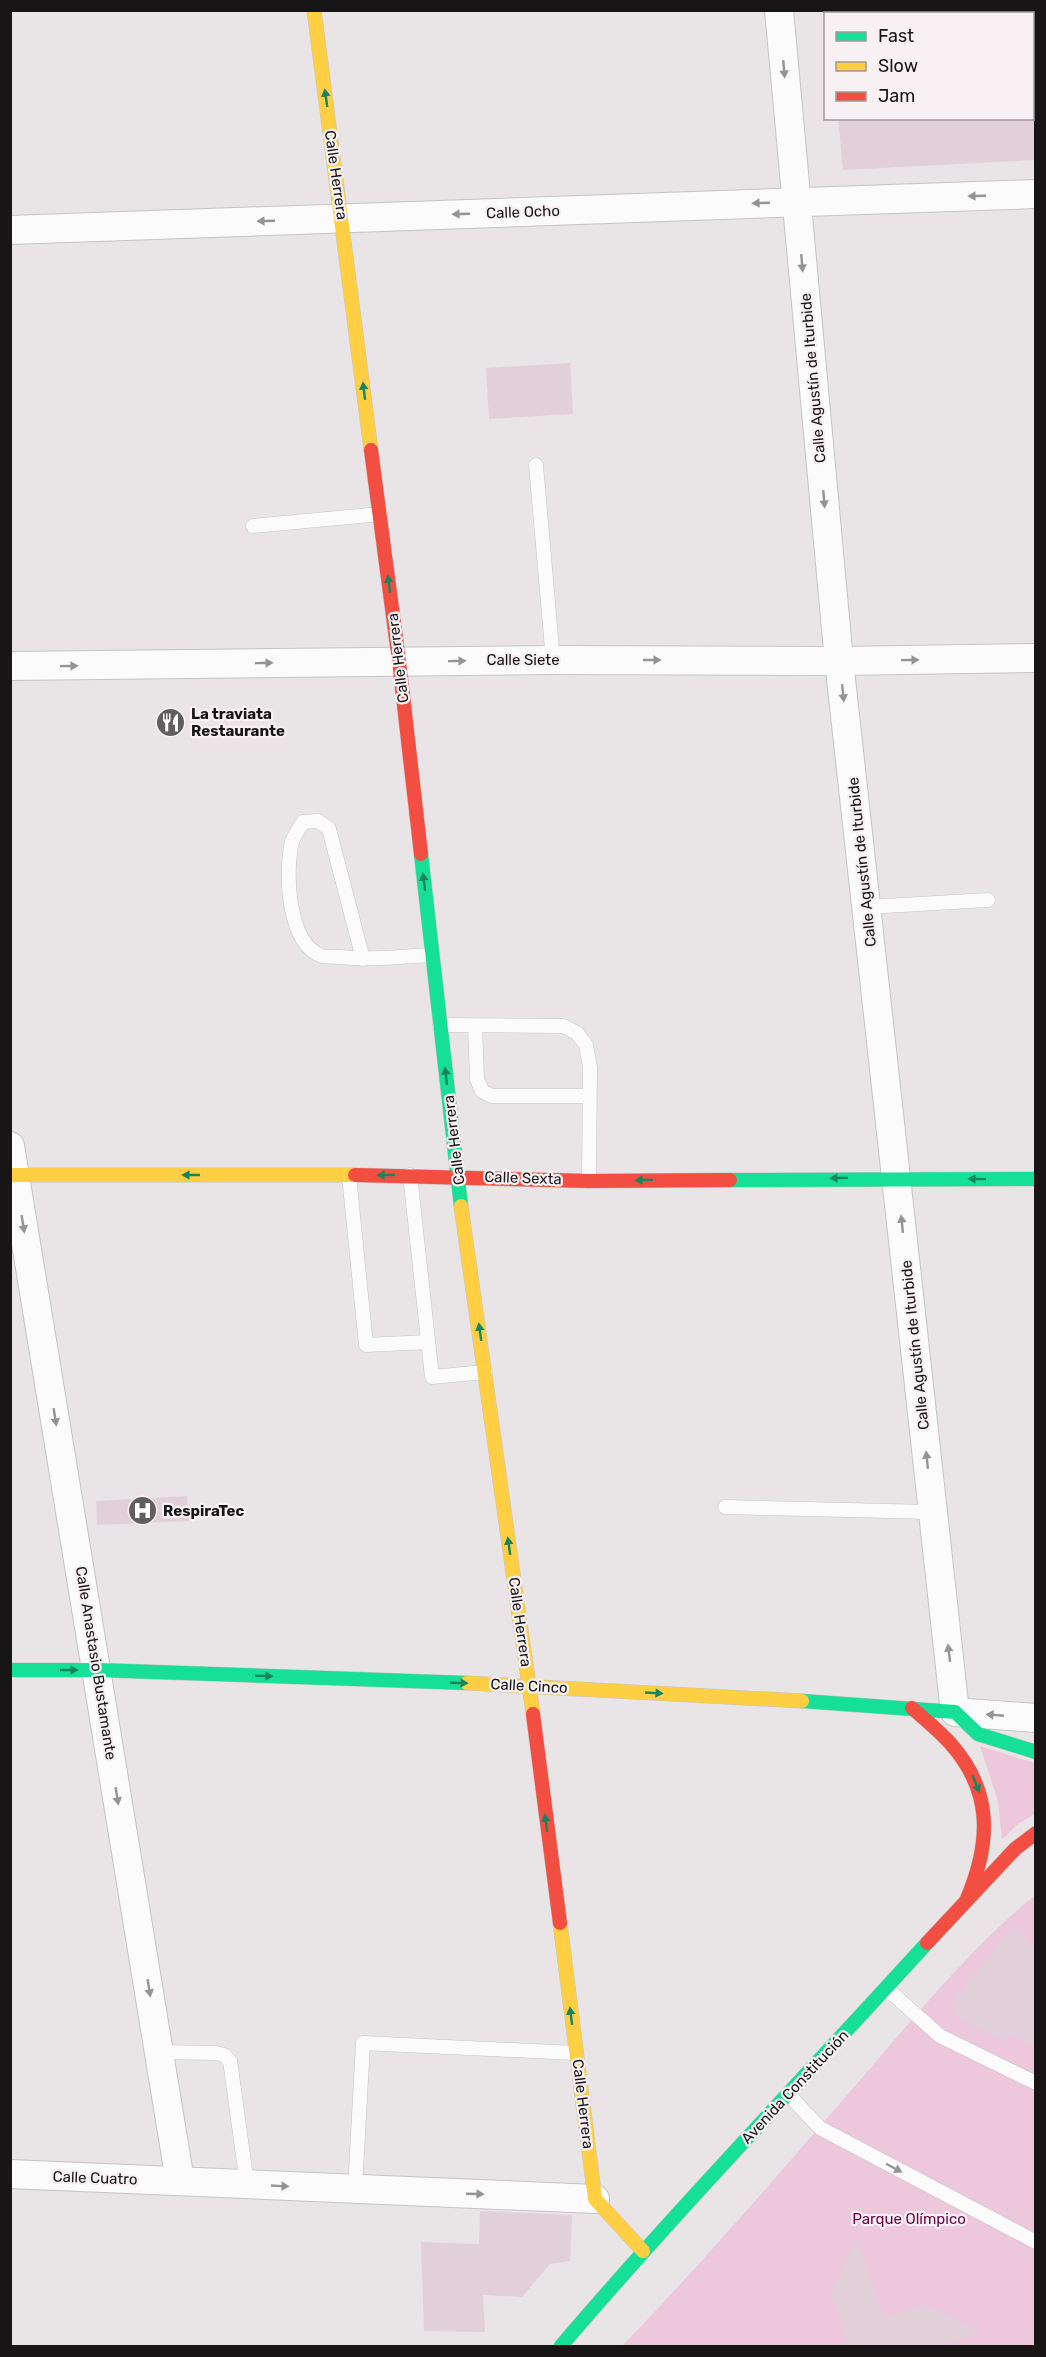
<svg xmlns="http://www.w3.org/2000/svg" width="1046" height="2357" viewBox="0 0 1046 2357" font-family="Rubik,sans-serif">
<style>
.green{fill:#edc8da}
.building{fill:#e2d0d9}
.lines{fill:none;stroke-linecap:round;stroke-linejoin:round}
.lane-casing{stroke:#c6c3c4;stroke-width:15}
.street-casing{stroke:#c6c3c4;stroke-width:30}
.fast-casing{stroke:#c6c3c4;stroke-width:15}
.slow-casing{stroke:#c6c3c4;stroke-width:15}
.jam-casing{stroke:#c6c3c4;stroke-width:15}
.lane{stroke:#fcfbfb;stroke-width:14}
.street{stroke:#fcfbfb;stroke-width:28}
.fast{stroke:#16e098;stroke-width:14}
.slow{stroke:#ffcf43;stroke-width:14}
.jam{stroke:#f24e42;stroke-width:14}
.oneway{fill:#959494}
.oneway2{fill:#17855e}
.labels{text-anchor:middle;dominant-baseline:central;stroke-width:4.5;stroke-linejoin:round;paint-order:stroke}
.street-label{font-size:15px;fill:#181516;stroke:#f7f1f4}
.poi-label{font-size:15px;font-weight:bold;fill:#181516;stroke:#f7f1f4;text-anchor:start}
.park-label{font-size:15px;fill:#6b0246;stroke:#f7f1f4}
</style>
<rect width="100%" height="100%" fill="#e9e5e7"/>
<!-- green -->
<g class="green">
<path d="M980,1746L1035,1763V1814L1018,1824L1002,1840L998,1801Z"/>
<path d="M1035,1895V2346H622C703,2262 779,2174 855,2086C912,2020 968,1950 1035,1895Z"/>
</g>
<!-- building -->
<g class="building">
<path d="M838,118H1035V160L843,170Z"/>
<path d="M570,363L573,414L489,419L486,368Z"/>
<path d="M187,1496L189,1521L97,1525L96,1501Z"/>
<path d="M1015,1925L1035,1948V2047L1008,2035L1004,2042L956,2016L952,2002Z"/>
<path d="M480,2211L572,2215L570,2261L550,2264L522,2297L483,2295L485,2332L424,2331L421,2242L479,2244Z"/>
<path d="M856,2239L885,2318L924,2305L982,2331L940,2346H849L831,2296Z"/>
</g>
<g class="lines">
<defs>
<g id="lane">
<path d="M536,465L553,660"/>
<path d="M253,526L380,514"/>
<path d="M867,907L988,900"/>
<path d="M363,959L329,829L318,821L303,822C300,828 294,835 292,842C285,871 287,944 322,956C327,957 334,957 340,957C371,960 402,957 432,955"/>
<path d="M440,1025L563,1026L577,1033L586,1045L590,1067L589,1181"/>
<path d="M475,1026L477,1079L482,1091L492,1096H589"/>
<path d="M410,1175L432,1377L485,1372"/>
<path d="M349,1176L366,1345L428,1342"/>
<path d="M725,1507L932,1512"/>
<path d="M886,1988L940,2036L1036,2083"/>
<path d="M159,2052L216,2053L224,2055L230,2061L247,2184"/>
<path d="M789,2095L820,2128L1036,2242"/>
<path d="M355,2189L363,2043L576,2053"/>
</g>
<g id="street">
<path d="M779,10L839,661L955,1712L1036,1718"/>
<path d="M10,230L1036,194"/>
<path d="M10,666L553,660L839,661L1036,658"/>
<path d="M10,1146L180,2181"/>
<path d="M10,2174L595,2199"/>
</g>
<g id="fast">
<path d="M421,854L461,1206"/>
<path d="M730,1180L1036,1179"/>
<path d="M10,1670H97L467,1683"/>
<path d="M802,1701L955,1712L978,1734L1036,1752"/>
<path d="M561,2346C679,2208 805,2077 927,1943"/>
</g>
<g id="slow">
<path d="M314,10L371,450"/>
<path d="M10,1175H355"/>
<path d="M461,1206L533,1714"/>
<path d="M467,1683L802,1701"/>
<path d="M560,1923L595,2199L643,2251"/>
</g>
<g id="jam">
<path d="M371,450L399,661L421,854"/>
<path d="M355,1175L589,1181L730,1180"/>
<path d="M912,1708C925,1719 938,1730 950,1743C993,1791 991,1842 967,1899"/>
<path d="M533,1714L560,1923"/>
<path d="M927,1943L1015,1849L1036,1833"/>
</g>
</defs>
<!-- lane casing -->
<use href="#lane" class="lane-casing"/>
<!-- street casing -->
<use href="#street" class="street-casing"/>
<!-- fast casing -->
<use href="#fast" class="fast-casing"/>
<!-- slow casing -->
<use href="#slow" class="slow-casing"/>
<!-- jam casing -->
<use href="#jam" class="jam-casing"/>
<!-- lane -->
<use href="#lane" class="lane"/>
<!-- street -->
<use href="#street" class="street"/>
<!-- fast -->
<use href="#fast" class="fast"/>
<!-- slow -->
<use href="#slow" class="slow"/>
<!-- jam -->
<use href="#jam" class="jam"/>
</g>
<!-- one-way arrows -->
<defs><path id="oneway-solid" d="M-6-.8H1V-3.2L6.5 0L1 3.2V.8H-6Z" transform="scale(1.5)"/></defs>
<g class="oneway">
<use href="#oneway-solid" transform="translate(784 69) rotate(85)"/>
<use href="#oneway-solid" transform="translate(977 196) rotate(178)"/>
<use href="#oneway-solid" transform="translate(761 203) rotate(178)"/>
<use href="#oneway-solid" transform="translate(461 214) rotate(178)"/>
<use href="#oneway-solid" transform="translate(266 221) rotate(178)"/>
<use href="#oneway-solid" transform="translate(802 263) rotate(85)"/>
<use href="#oneway-solid" transform="translate(824 499) rotate(85)"/>
<use href="#oneway-solid" transform="translate(652 660)"/>
<use href="#oneway-solid" transform="translate(910 660) rotate(-1)"/>
<use href="#oneway-solid" transform="translate(457 661) rotate(-1)"/>
<use href="#oneway-solid" transform="translate(264 663) rotate(-1)"/>
<use href="#oneway-solid" transform="translate(69 666) rotate(-1)"/>
<use href="#oneway-solid" transform="translate(843 693) rotate(84)"/>
<use href="#oneway-solid" transform="translate(23 1224) rotate(81)"/>
<use href="#oneway-solid" transform="translate(902 1224) rotate(-96)"/>
<use href="#oneway-solid" transform="translate(55 1417) rotate(81)"/>
<use href="#oneway-solid" transform="translate(927 1460) rotate(-96)"/>
<use href="#oneway-solid" transform="translate(949 1653) rotate(-97)"/>
<use href="#oneway-solid" transform="translate(995 1715) rotate(-175)"/>
<use href="#oneway-solid" transform="translate(117 1796) rotate(81)"/>
<use href="#oneway-solid" transform="translate(149 1988) rotate(81)"/>
<use href="#oneway-solid" transform="translate(894 2168) rotate(28)"/>
<use href="#oneway-solid" transform="translate(280 2186) rotate(3)"/>
<use href="#oneway-solid" transform="translate(475 2194) rotate(2)"/>
</g>
<g class="oneway2">
<use href="#oneway-solid" transform="translate(326 98) rotate(-98)"/>
<use href="#oneway-solid" transform="translate(364 391) rotate(-97)"/>
<use href="#oneway-solid" transform="translate(389 584) rotate(-97)"/>
<use href="#oneway-solid" transform="translate(424 882) rotate(-97)"/>
<use href="#oneway-solid" transform="translate(446 1076) rotate(-96)"/>
<use href="#oneway-solid" transform="translate(191 1175) rotate(-180)"/>
<use href="#oneway-solid" transform="translate(386 1175) rotate(179)"/>
<use href="#oneway-solid" transform="translate(839 1178) rotate(179)"/>
<use href="#oneway-solid" transform="translate(977 1179) rotate(-179)"/>
<use href="#oneway-solid" transform="translate(644 1180) rotate(179)"/>
<use href="#oneway-solid" transform="translate(480 1332) rotate(-98)"/>
<use href="#oneway-solid" transform="translate(509 1546) rotate(-98)"/>
<use href="#oneway-solid" transform="translate(69 1670)"/>
<use href="#oneway-solid" transform="translate(264 1676) rotate(2)"/>
<use href="#oneway-solid" transform="translate(459 1683) rotate(2)"/>
<use href="#oneway-solid" transform="translate(654 1693) rotate(3)"/>
<use href="#oneway-solid" transform="translate(976 1784) rotate(68)"/>
<use href="#oneway-solid" transform="translate(546 1823) rotate(-97)"/>
<use href="#oneway-solid" transform="translate(571 2016) rotate(-97)"/>
</g>
<!-- icons -->
<defs>
<symbol id="restaurant-disc" viewBox="-11 -11 22 22"><circle r="9.5" fill="#615e5f" stroke="#f7f1f4"/><path d="M-5-6h1v4h1v-4h1v4h1v-4h1v5L-1.5 .5V6h-2V.5L-5-1ZM5-6V6H3V1.5H1.5Q1.5-4 5-6Z" fill="#fff"/></symbol>
<symbol id="hospital-disc" viewBox="-11 -11 22 22"><circle r="9.5" fill="#615e5f" stroke="#f7f1f4"/><path d="M-5-5h3v3.5h4V-5h3V5h-3V1.5h-4V5h-3Z" fill="#fff"/></symbol>
</defs>
<g fill-rule="evenodd">
<use href="#restaurant-disc" x="154" y="706" width="33" height="33"/>
<use href="#hospital-disc" x="126" y="1494" width="33" height="33"/>
</g>
<g class="labels">
<!-- street labels -->
<g class="street-label">
<text transform="translate(336 175) rotate(82)">Calle Herrera</text>
<text transform="translate(523 212) rotate(-2)">Calle Ocho</text>
<text transform="translate(813 378) rotate(-95)">Calle Agustín de Iturbide</text>
<text transform="translate(398 658) rotate(-97)">Calle Herrera</text>
<text x="523" y="660">Calle Siete</text>
<text transform="translate(862 862) rotate(-96)">Calle Agustín de Iturbide</text>
<text transform="translate(454 1140) rotate(-97)">Calle Herrera</text>
<text transform="translate(523 1178) rotate(2)">Calle Sexta</text>
<text transform="translate(915 1345) rotate(-96)">Calle Agustín de Iturbide</text>
<text transform="translate(520 1622) rotate(82)">Calle Herrera</text>
<text transform="translate(96 1663) rotate(81)">Calle Anastasio Bustamante</text>
<text transform="translate(529 1686) rotate(3)">Calle Cinco</text>
<text transform="translate(795 2087) rotate(-47)">Avenida Constitución</text>
<text transform="translate(583 2104) rotate(83)">Calle Herrera</text>
<text transform="translate(95 2178) rotate(2)">Calle Cuatro</text>
</g>
<!-- poi labels -->
<g class="poi-label">
<text x="191" y="714">La traviata<tspan x="191" dy="17">Restaurante</tspan></text>
<text x="163" y="1511">RespiraTec</text>
</g>
<!-- park labels -->
<g class="park-label">
<text x="909" y="2219">Parque Olímpico</text>
</g>
</g>
<!-- border -->
<rect width="1046" height="2357" fill="none" stroke="#181516" stroke-width="24"/>
<!-- legend -->
<rect x="824" y="12" width="210" height="108" fill="#f7f1f4" stroke="#9e999b" stroke-width="1.5"/>
<rect x="836" y="32" width="30" height="9" fill="#16e098" stroke="#9e999b" stroke-width="1.5"/>
<text x="878" y="42" font-size="18" fill="#181516">Fast</text>
<rect x="836" y="62" width="30" height="9" fill="#ffcf43" stroke="#9e999b" stroke-width="1.5"/>
<text x="878" y="72" font-size="18" fill="#181516">Slow</text>
<rect x="836" y="92" width="30" height="9" fill="#f24e42" stroke="#9e999b" stroke-width="1.5"/>
<text x="878" y="102" font-size="18" fill="#181516">Jam</text>
</svg>
